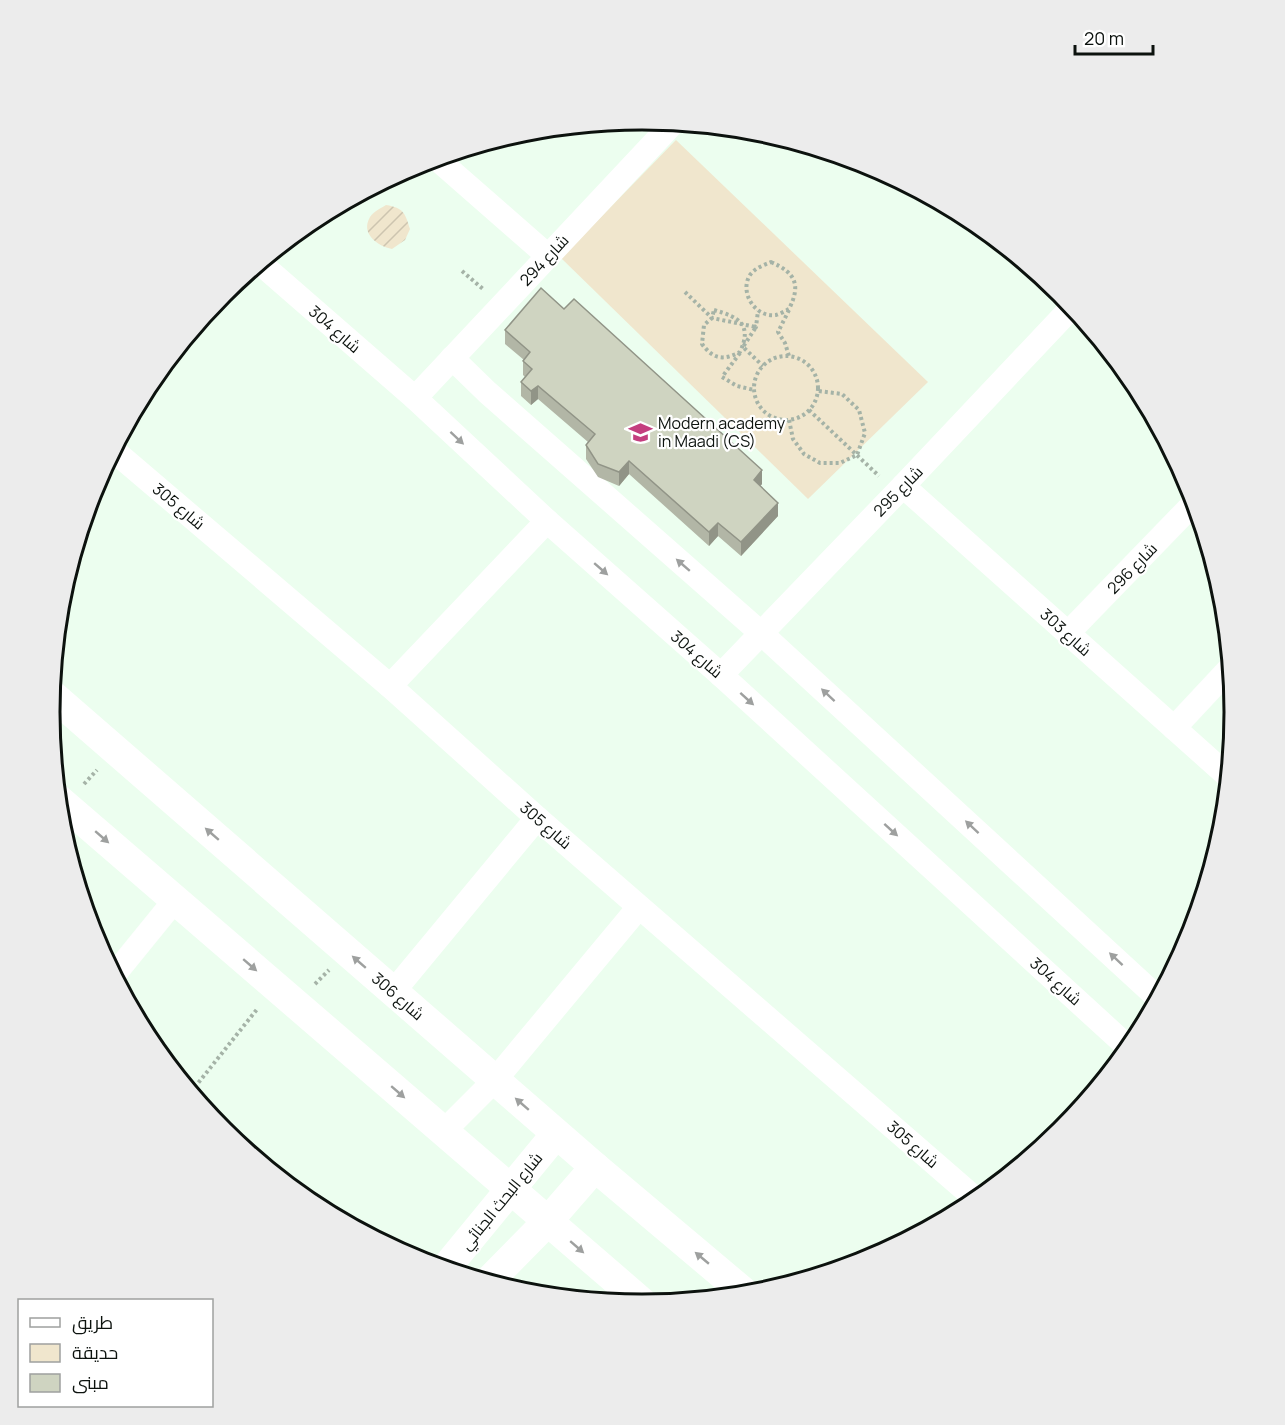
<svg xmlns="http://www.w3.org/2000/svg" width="1285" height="1425" viewBox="0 0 1285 1425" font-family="Manrope,Cairo,sans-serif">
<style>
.green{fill:#f0e6cd}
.garden{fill:url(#garden-furrows)}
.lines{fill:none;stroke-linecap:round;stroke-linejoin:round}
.path{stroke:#a5b3a7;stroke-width:4;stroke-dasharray:3 3;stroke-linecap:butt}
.minor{stroke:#fff;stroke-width:24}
.tertiary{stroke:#fff;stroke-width:30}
.wall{fill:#b2b6a6}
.shaded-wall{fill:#919487}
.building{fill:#cfd4c1;stroke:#919487;stroke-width:1.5}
.oneway{fill:#9ea09f}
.labels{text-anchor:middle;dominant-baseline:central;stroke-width:4.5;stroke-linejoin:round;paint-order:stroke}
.street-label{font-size:16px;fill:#0c120e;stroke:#fff}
.poi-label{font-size:16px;fill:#0c120e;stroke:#fff;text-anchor:start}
.rim{fill:none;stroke:#0c120e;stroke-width:3}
</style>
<defs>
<pattern id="garden-furrows" width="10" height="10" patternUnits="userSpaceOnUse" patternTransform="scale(1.5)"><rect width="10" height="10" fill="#f0e6cd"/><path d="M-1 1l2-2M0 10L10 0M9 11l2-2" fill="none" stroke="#cdc4af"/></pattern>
</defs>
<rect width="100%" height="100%" fill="#ecfeef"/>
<!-- green -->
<path class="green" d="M676,140L928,382L808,499L561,258Z"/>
<!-- garden -->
<path class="garden" d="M386,205C404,208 405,213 410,229L405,240L392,249C378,246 360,234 370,217C373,212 381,208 386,205Z"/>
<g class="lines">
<!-- path -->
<g class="path">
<path d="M771,262C796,273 801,285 789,309C785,311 780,314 776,315C755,318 739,292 750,275C755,268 764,265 771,262Z"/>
<path d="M462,271L483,289"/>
<path d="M685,292L712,318L756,327L743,347L763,366"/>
<path d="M714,310C738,317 753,324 740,352C723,361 713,359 702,344L704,325L712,318Z"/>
<path d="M789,310L778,332L785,343L789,356"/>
<path d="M754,326L756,327L758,311"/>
<path d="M740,353L722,377L737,386L754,390"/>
<circle cx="786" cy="388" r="32"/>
<path d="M809,410L879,476"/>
<path d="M789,420L793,439L804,454L820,463H840L857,455L865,433L859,410L842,394L818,391"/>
<path d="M84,784L97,770"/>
<path d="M315,984L329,970"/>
<path d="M191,1092L258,1008"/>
</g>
<!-- minor -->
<g class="minor">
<path d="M436,158L548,256"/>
<path d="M260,263L415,398L547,521L721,675L1130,1049"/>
<path d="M452,358L487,392L761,633L1159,999"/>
<path d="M415,398L673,123"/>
<path d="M113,450L390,686L537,818L978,1201"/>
<path d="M903,486L1229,777"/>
<path d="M1068,633L1195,502"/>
<path d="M721,675L903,486L1073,306"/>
<path d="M390,686L547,521"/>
<path d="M1174,728L1231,667"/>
<path d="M114,975L175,900"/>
<path d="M393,992L537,818"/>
<path d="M444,1131L495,1080L639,907"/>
</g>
<!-- tertiary -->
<g class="tertiary">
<path d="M51,694L595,1167L747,1295"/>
<path d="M58,799L645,1305"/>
<path d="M445,1269L556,1134"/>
<path d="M488,1282L548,1221L595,1167"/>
</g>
</g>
<!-- wall -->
<path class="wall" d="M505,330L762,484L760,486L778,516L741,556L718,536L709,546L629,474L619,486L598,477L586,459V445L588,442L538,399L531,405L521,396V382L525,377L523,375V361L524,360L505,344Z"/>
<!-- shaded-wall -->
<g class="shaded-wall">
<path d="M538,386V399L531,405V391Z"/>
<path d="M629,461V474L619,486V472Z"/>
<path d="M762,470V484L754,493V480Z"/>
<path d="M778,503V516L741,556V542Z"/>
<path d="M718,523V536L709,546V532Z"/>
</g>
<!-- building -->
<path class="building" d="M541,288L564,309L574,299L762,470L754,480L778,503L741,542L718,523L709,532L629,461L619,472L598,464L586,445L595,434L538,386L531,391L521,382L532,369L523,361L530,352L505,330Z"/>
<!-- one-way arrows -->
<defs><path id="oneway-solid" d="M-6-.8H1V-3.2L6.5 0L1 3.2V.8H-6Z" transform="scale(1.5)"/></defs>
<g class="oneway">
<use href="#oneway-solid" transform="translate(457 438) rotate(43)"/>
<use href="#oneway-solid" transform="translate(683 565) rotate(-139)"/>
<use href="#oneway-solid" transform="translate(601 569) rotate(41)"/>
<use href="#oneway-solid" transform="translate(828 695) rotate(-137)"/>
<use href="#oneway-solid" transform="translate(747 699) rotate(42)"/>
<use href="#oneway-solid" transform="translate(972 827) rotate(-137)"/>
<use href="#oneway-solid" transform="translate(891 830) rotate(42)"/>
<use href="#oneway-solid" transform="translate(212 834) rotate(-139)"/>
<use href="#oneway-solid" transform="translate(102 837) rotate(41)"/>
<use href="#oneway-solid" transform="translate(1116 959) rotate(-137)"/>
<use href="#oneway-solid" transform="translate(359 962) rotate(-139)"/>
<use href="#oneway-solid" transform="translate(250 965) rotate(41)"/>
<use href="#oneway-solid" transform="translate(398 1092) rotate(41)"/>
<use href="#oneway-solid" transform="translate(522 1104) rotate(-139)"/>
<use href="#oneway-solid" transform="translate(577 1247) rotate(41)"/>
<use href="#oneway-solid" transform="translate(702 1258) rotate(-140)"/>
</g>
<!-- icons -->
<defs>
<symbol id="university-bare" viewBox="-9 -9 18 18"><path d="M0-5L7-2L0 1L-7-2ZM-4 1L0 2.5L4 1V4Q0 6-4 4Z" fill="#c43e7f" stroke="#fff" stroke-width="2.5" paint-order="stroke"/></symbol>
</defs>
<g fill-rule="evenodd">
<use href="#university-bare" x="624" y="416" width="33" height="33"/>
</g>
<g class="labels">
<!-- street labels -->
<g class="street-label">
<text transform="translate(544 260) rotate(-47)">شارع 294</text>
<text transform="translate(335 329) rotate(41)">شارع 304</text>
<text transform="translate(898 491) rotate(-46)">شارع 295</text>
<text transform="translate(179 506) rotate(40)">شارع 305</text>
<text transform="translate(1132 568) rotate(-46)">شارع 296</text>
<text transform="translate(1066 632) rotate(42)">شارع 303</text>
<text transform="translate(697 654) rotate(41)">شارع 304</text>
<text transform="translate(546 825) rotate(41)">شارع 305</text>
<text transform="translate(1056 981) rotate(42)">شارع 304</text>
<text transform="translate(398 996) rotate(41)">شارع 306</text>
<text transform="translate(913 1144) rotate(41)">شارع 305</text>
<text transform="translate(501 1201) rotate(-51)">شارع البحث الجنائي</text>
</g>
<!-- poi labels -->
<g class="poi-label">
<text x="658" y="423">Modern academy<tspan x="658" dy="18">in Maadi (CS)</tspan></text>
</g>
</g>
<!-- crop -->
<path d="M0 0H1285V1425H0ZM60 712a582 582 0 1 1 1164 0a582 582 0 1 1-1164 0Z" fill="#ececec" fill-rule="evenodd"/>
<path class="rim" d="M60 712a582 582 0 1 1 1164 0a582 582 0 1 1-1164 0Z"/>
<!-- legend -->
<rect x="18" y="1299" width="195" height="108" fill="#ffffff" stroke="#9ea09f" stroke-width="1.5"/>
<rect x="30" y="1318" width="30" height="9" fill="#ffffff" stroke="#9ea09f" stroke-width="1.5"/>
<text x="72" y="1329" font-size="18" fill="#0c120e">طريق</text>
<rect x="30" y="1344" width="30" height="18" fill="#f0e6cd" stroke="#9ea09f" stroke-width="1.5"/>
<text x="72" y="1359" font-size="18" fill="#0c120e">حديقة</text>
<rect x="30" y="1374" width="30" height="18" fill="#cfd4c1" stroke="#9ea09f" stroke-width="1.5"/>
<text x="72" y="1389" font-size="18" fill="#0c120e">مبنى</text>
<!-- scale -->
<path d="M1075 45v9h78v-9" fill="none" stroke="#0c120e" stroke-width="3"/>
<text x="1084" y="45" font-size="18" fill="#0c120e" stroke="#ffffff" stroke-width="4.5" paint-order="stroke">20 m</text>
</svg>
